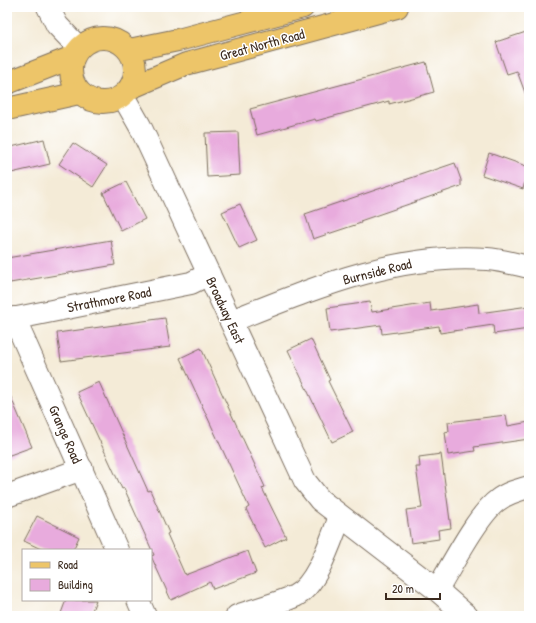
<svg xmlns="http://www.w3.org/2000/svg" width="536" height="623" viewBox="0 0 536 623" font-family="'Patrick Hand',sans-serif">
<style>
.building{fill:#e8abdd}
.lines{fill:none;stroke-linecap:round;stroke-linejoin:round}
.minor-casing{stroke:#7c6e5f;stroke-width:24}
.major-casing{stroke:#7c6e5f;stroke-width:24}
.minor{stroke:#fff;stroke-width:22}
.major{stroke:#edc569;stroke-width:22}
.labels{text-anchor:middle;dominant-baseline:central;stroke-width:3;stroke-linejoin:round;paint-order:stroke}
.street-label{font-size:14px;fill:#3b2a1e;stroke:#fff}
</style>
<rect width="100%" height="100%" fill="#fff"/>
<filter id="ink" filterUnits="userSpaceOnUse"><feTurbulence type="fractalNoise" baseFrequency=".025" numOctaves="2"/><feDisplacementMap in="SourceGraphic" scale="8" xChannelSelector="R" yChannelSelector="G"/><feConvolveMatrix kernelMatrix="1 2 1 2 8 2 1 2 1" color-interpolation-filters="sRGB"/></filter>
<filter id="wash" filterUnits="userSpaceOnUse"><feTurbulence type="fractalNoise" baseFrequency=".012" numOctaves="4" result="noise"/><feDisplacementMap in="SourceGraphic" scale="16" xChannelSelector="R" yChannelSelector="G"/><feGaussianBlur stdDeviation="0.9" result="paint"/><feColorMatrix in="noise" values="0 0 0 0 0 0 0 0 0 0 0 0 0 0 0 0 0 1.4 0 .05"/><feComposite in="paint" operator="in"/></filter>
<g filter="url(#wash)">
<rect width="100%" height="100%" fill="#f4ebd7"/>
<g id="blocks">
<!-- building -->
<g class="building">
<path d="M529,31V97L527,98L517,71L507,74L496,42Z"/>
<path d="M426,62L434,92L389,104V101L316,121L315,119L257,135L250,109Z"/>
<path d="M238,132L240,175L207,177L205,133Z"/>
<path d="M44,139L50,164L7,174V148Z"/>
<path d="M73,143L107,165L93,187L59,164Z"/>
<path d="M489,153L529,167L523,189L482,175Z"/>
<path d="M455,163L461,180V186L360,221L361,223L313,239L305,214Z"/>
<path d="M126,182L145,219L121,231L103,193Z"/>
<path d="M240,204L257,240L239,248L222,212Z"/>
<path d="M111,240L115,265L10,283L7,258Z"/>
<path d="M370,302L372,312L430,303L431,311L478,304L479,313L529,306V329L494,334L493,325L440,333L439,326L382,334L381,325L330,332L327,308Z"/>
<path d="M165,318L170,347L61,361L57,333Z"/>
<path d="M311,339L330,380L328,381L353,432L332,442L288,350Z"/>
<path d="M201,348L265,487L262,488L286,537L265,548L246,509L249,507L180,358Z"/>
<path d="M99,382L148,491L150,490L169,533L167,534L185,575L248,551L256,573L213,589L210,582L171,600L151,556L154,555L124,488L122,489L77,392Z"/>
<path d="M7,388L32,447L7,456Z"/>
<path d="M506,415L508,426L529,422V439L474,447L475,451L448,455L445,432L449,431L448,422Z"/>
<path d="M441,454L451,528L438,530L439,539L411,543L406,510L422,508L416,467H420L419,457Z"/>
<path d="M37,516L79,537L73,550H43L24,541Z"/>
<path d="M66,600H96L90,616H60Z"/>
</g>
</g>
</g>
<g filter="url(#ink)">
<use href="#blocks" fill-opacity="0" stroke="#7c6e5f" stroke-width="1"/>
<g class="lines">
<defs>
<g id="minor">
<path d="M48,7L57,25L79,48"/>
<path d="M123,96L140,126L305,481L320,500L437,590L467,616"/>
<path d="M14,318L117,550"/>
<path d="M7,320L191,283L209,274"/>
<path d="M231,321C312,289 398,252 487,259C501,260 515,264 529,267"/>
<path d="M7,496L82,469"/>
<path d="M437,590C451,567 478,514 498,500C507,493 518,490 529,487"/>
<path d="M138,600L145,616"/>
<path d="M237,616C256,609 277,604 295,596C318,584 331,539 340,517"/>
</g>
<g id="major">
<circle cx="103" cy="70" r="32"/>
<path d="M129,50L178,40L303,7"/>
<path d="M7,83L73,57"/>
<path d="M130,88L186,64L397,7"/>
<path d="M7,109L79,93"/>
</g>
</defs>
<!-- minor casing -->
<use href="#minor" class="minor-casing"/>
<!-- major casing -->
<use href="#major" class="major-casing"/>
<!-- minor -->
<use href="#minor" class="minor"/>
<!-- major -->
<use href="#major" class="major"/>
</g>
</g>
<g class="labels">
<!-- street labels -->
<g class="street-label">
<text transform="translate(262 44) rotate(-15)">Great North Road</text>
<text transform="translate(377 271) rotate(-14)">Burnside Road</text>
<text transform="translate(109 299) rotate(-11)">Strathmore Road</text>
<text transform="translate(226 310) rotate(65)">Broadway East</text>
<text transform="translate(66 434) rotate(66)">Grange Road</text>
</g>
</g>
<!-- margin -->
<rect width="536" height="623" fill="none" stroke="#fff" stroke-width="24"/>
<!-- legend -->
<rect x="22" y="549" width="130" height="52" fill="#ffffff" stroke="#b1aaa5"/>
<rect x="30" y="562" width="20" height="6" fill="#edc569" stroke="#b1aaa5"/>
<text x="58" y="569" font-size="12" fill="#3b2a1e">Road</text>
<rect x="30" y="579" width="20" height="12" fill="#e8abdd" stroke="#b1aaa5"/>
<text x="58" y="589" font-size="12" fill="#3b2a1e">Building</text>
<!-- scale -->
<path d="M386 593v6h54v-6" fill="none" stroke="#3b2a1e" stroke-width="2"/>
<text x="392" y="593" font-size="12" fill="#3b2a1e" stroke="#ffffff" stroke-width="3" paint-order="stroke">20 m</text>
</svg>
